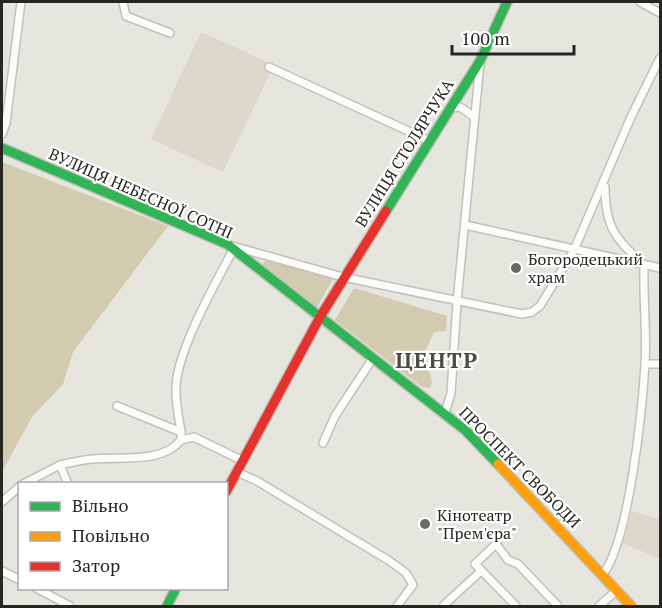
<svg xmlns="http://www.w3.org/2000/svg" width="662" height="608" viewBox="0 0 662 608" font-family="'PT Serif',serif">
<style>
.built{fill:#dbd7ca}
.green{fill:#d3cbb0}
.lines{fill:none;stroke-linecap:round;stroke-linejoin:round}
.street-casing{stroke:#c1c0bb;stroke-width:10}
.fast-casing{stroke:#c1c0bb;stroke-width:12}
.slow-casing{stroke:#c1c0bb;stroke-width:12}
.jam-casing{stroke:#c1c0bb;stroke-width:12}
.street{stroke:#fbfbfa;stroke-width:7}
.fast{stroke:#30b455;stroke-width:9}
.slow{stroke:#ff9f0a;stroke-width:9}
.jam{stroke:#e5322d;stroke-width:9}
.poi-dot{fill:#6a6964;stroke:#fff;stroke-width:2}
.labels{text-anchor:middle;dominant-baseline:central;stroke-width:4.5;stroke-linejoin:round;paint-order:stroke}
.street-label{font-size:16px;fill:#282622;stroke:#fff}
.poi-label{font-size:16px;fill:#282622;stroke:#fff;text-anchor:start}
.district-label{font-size:22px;font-weight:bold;letter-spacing:1.5px;fill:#4e4c42;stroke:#fff}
</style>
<rect width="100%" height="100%" fill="#e6e5de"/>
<!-- built -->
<g class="built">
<path d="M201,32L274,65L223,172L151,139Z"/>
<path d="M632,511L658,519L660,513V559L623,543Z"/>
</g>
<!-- green -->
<g class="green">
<path d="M2,162L168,226L73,352L63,384L32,417L2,472Z"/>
<path d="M266,259L333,279L317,307L262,266Z"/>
<path d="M354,288L447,316L446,331L434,332L419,365L430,373L432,383L430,388L422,387L335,320Z"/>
</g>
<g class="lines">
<defs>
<g id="street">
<path d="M123,2L126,16L170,33"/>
<path d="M640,2L660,13"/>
<path d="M269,67L430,141"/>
<path d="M450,108L460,107L473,116"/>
<path d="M2,134L6,123L21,2"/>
<path d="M465,225L660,268"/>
<path d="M232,246L343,277L522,314L532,312L540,306L574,250L631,117L660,58"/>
<path d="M645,364H660"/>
<path d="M445,413L451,393L457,302L480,63"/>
<path d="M181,432C179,418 175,401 176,386C178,349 215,284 233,250"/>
<path d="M181,440L194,437L243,461"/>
<path d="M323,443L335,416L373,358"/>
<path d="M60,465C70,463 81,460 92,459C121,456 162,464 181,440V432L117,406"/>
<path d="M237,472L257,481L388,560L406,573L413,585L397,606"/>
<path d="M23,484L60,465L68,484"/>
<path d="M2,502L20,486"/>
<path d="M2,571L20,580"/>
<path d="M603,574C629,541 642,411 645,365C647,332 643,298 644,265C615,238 605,227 605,187"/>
<path d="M36,588L70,606"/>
<path d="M444,605L481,571"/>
<path d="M516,606L475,564L496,544L508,560L518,564L558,606"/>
<path d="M599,606L615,592"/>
</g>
<g id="fast">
<path d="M2,148L227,244L465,430L498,464"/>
<path d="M386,211L480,61L507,2"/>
<path d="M167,606L176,588"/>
</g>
<path id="slow" d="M498,464L631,606"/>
<path id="jam" d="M226,492L320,317L386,211"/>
</defs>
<!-- street casing -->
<use href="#street" class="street-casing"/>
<!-- fast casing -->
<use href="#fast" class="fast-casing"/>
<!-- slow casing -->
<use href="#slow" class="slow-casing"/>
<!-- jam casing -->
<use href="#jam" class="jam-casing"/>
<!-- street -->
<use href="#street" class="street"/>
<!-- fast -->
<use href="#fast" class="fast"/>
<!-- slow -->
<use href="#slow" class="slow"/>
<!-- jam -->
<use href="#jam" class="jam"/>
</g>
<!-- markers -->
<g class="poi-dot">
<circle cx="516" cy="268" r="6"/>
<circle cx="425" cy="524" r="6"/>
</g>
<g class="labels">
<!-- street labels -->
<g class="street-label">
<text transform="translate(404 153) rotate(-58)">ВУЛИЦЯ СТОЛЯРЧУКА</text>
<text transform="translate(141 193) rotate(24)">ВУЛИЦЯ НЕБЕСНОЇ СОТНІ</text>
<text transform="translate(520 467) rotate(45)">ПРОСПЕКТ СВОБОДИ</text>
</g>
<!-- poi labels -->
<g class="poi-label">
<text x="528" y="259">Богородецький<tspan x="528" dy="18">храм</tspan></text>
<text x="437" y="515">Кінотеатр<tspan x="437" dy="18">"Прем'єра"</tspan></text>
</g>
<!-- district labels -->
<g class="district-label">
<text x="437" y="359">ЦЕНТР</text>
</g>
</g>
<!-- border -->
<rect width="662" height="608" fill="none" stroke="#282622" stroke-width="6"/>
<!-- legend -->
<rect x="18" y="482" width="210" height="108" fill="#ffffff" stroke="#a9a8a7" stroke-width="1.5"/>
<rect x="30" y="502" width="30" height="9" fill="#30b455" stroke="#a9a8a7" stroke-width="1.5"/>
<text x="72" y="512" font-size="18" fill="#282622">Вільно</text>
<rect x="30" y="532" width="30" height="9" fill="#ff9f0a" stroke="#a9a8a7" stroke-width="1.5"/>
<text x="72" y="542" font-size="18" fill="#282622">Повільно</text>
<rect x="30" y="562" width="30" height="9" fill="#e5322d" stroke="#a9a8a7" stroke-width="1.5"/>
<text x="72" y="572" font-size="18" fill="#282622">Затор</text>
<!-- scale -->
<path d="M452 45v9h122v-9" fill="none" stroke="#282622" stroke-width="3"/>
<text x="461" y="45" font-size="18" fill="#282622" stroke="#ffffff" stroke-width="4.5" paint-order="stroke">100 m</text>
</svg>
